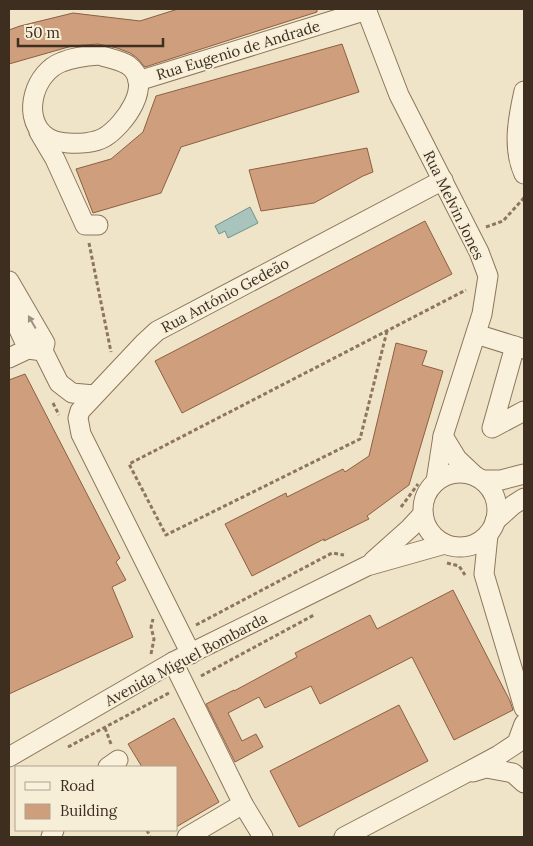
<svg xmlns="http://www.w3.org/2000/svg" width="533" height="846" viewBox="0 0 533 846" font-family="Lora,serif">
<style>
.water{fill:#a9c4bc;stroke:#6f938a}
.building{fill:#cf9f7d;stroke:#8d5f41}
.lines{fill:none;stroke-linecap:round;stroke-linejoin:round}
.minor-casing{stroke:#8d765c;stroke-width:21}
.path{stroke:#8d765c;stroke-width:3;stroke-dasharray:4 2.5;stroke-linecap:butt}
.minor{stroke:#faf1dc;stroke-width:19}
.oneway{fill:#9c907e}
.labels{text-anchor:middle;dominant-baseline:central;stroke-width:4;stroke-linejoin:round;paint-order:stroke}
.street-label{font-size:15px;fill:#3d2e20;stroke:#f7eed8}
</style>
<rect width="100%" height="100%" fill="#f0e4c8"/>
<!-- water -->
<path class="water" d="M250,207L258,223L228,238L225,231L219,234L215,226Z"/>
<!-- building -->
<g class="building">
<path d="M178,9H317V12L145,67L136,57L130,53L117,48L98,44L72,46L9,64V30L20,26L73,13L140,21Z"/>
<path d="M342,44L359,92L181,147L161,193L93,213L76,169L111,159L143,132L156,96Z"/>
<path d="M367,148L373,172L363,176L314,203L261,211L249,170Z"/>
<path d="M425,221L452,274L182,413L155,361Z"/>
<path d="M396,343L427,351L422,365L443,371L409,485L367,516L369,519L324,541V539L252,576L225,524L286,493L287,497L343,469L345,472L369,456Z"/>
<path d="M25,374L120,558L116,562L126,580L112,587L133,637L9,694V380Z"/>
<path d="M453,590L510,701L513,710L454,740L412,657L320,704L311,686L265,708L259,697L228,713L242,741L256,734L263,747L235,762L206,704L234,690V691L297,657L295,653L370,615L377,629Z"/>
<path d="M399,705L428,761L299,827L270,771Z"/>
<path d="M174,718L219,802L176,827V767H142L128,744Z"/>
</g>
<g class="lines">
<defs>
<g id="minor">
<path d="M366,9L399,95L479,252L488,276L482,314L443,436L436,481"/>
<path d="M99,55C108,58 120,60 128,65C155,84 124,125 105,137C95,143 79,144 68,143C59,142 50,141 43,134C22,114 35,72 62,62C74,57 86,56 99,55Z"/>
<path d="M138,81L367,10"/>
<path d="M524,91C518,118 512,148 524,174"/>
<path d="M39,132L55,159L85,225H98"/>
<path d="M9,281L45,343L43,351L28,349"/>
<path d="M9,308L28,349L9,358"/>
<path d="M476,334L524,349"/>
<path d="M515,346L492,428L524,411"/>
<path d="M43,351L59,383L72,393L94,395"/>
<path d="M443,436L457,459L475,476"/>
<circle cx="460" cy="510" r="37"/>
<path d="M482,480H501L524,474"/>
<path d="M495,521L513,505L524,498"/>
<path d="M488,535L484,574L524,708"/>
<path d="M373,561L410,528L423,514"/>
<path d="M191,654L81,434L78,418L80,411L144,343L157,331L443,180"/>
<path d="M173,662L243,804L263,837"/>
<path d="M9,757L173,662L367,566L445,544"/>
<path d="M108,767L118,760"/>
<path d="M473,772L486,768L513,773L524,783"/>
<path d="M51,837L54,830"/>
<path d="M187,837L243,804"/>
<path d="M344,837L460,776L499,755L517,743L524,724"/>
</g>
</defs>
<!-- minor casing -->
<use href="#minor" class="minor-casing"/>
<!-- path -->
<g class="path">
<path d="M486,227L503,221L523,199L524,195"/>
<path d="M89,243L111,352"/>
<path d="M387,331L360,439L166,535L129,464L466,290"/>
<path d="M53,403L59,415"/>
<path d="M401,507L418,484"/>
<path d="M447,563L459,566L465,575"/>
<path d="M196,625L332,553L344,555"/>
<path d="M151,654L154,639L151,627L153,619"/>
<path d="M201,676L314,615"/>
<path d="M105,728L111,744"/>
<path d="M68,747L169,693"/>
<path d="M147,830L150,837"/>
</g>
<!-- minor -->
<use href="#minor" class="minor"/>
</g>
<!-- one-way arrows -->
<defs><path id="oneway-solid" d="M-6-.8H1V-3.2L6.5 0L1 3.2V.8H-6Z" transform="scale(1.25)"/></defs>
<use class="oneway" href="#oneway-solid" transform="translate(32 322) rotate(-120)"/>
<g class="labels">
<!-- street labels -->
<g class="street-label">
<text transform="translate(238 50) rotate(-17)">Rua Eugenio de Andrade</text>
<text transform="translate(454 205) rotate(64)">Rua Melvin Jones</text>
<text transform="translate(225 295) rotate(-28)">Rua António Gedeão</text>
<text transform="translate(186 659) rotate(-28)">Avenida Miguel Bombarda</text>
</g>
</g>
<!-- border -->
<rect width="533" height="846" fill="none" stroke="#3d2e20" stroke-width="20"/>
<!-- legend -->
<rect x="15" y="766" width="162" height="65" fill="#f7eed8" stroke="#ada18e"/>
<rect x="25" y="782" width="25" height="8" fill="#faf1dc" stroke="#ada18e"/>
<text x="60" y="791" font-size="15" fill="#3d2e20">Road</text>
<rect x="25" y="804" width="25" height="15" fill="#cf9f7d" stroke="#ada18e"/>
<text x="60" y="816" font-size="15" fill="#3d2e20">Building</text>
<!-- scale -->
<path d="M18 38v8h145v-8" fill="none" stroke="#3d2e20" stroke-width="2.5"/>
<text x="25" y="38" font-size="15" fill="#3d2e20" stroke="#f7eed8" stroke-width="4" paint-order="stroke">50 m</text>
</svg>
